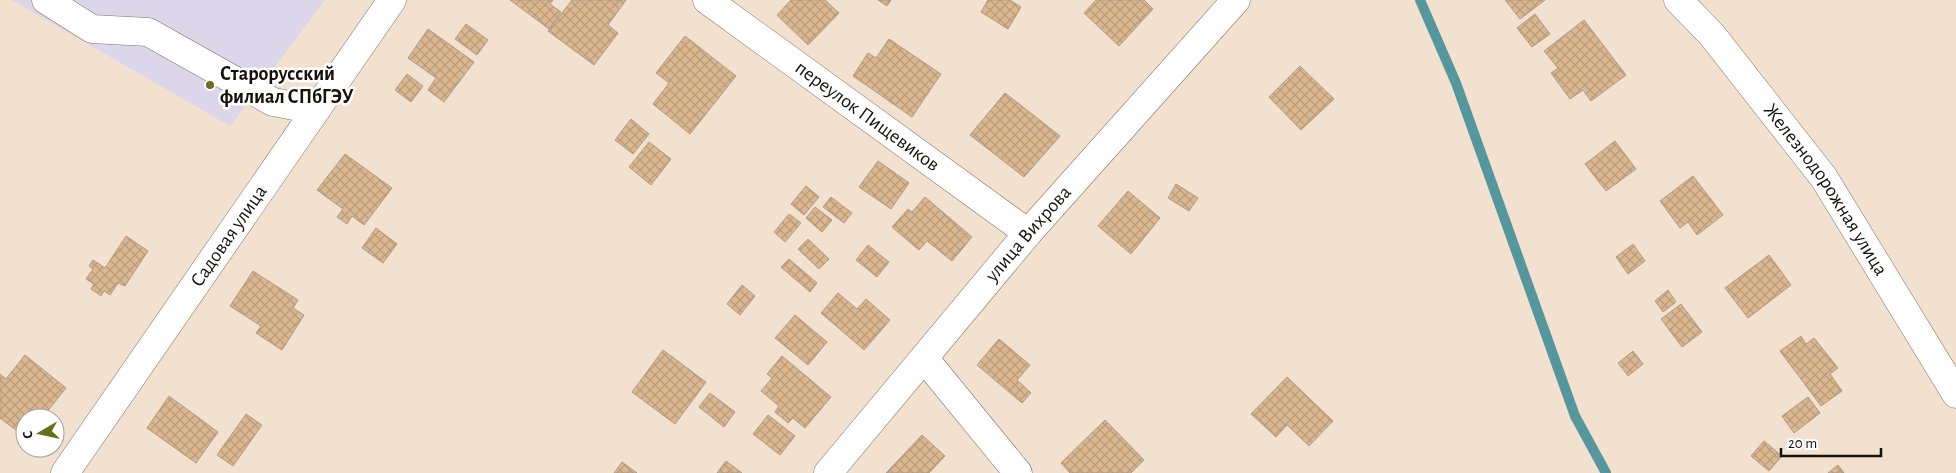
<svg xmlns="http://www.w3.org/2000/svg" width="1956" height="473" viewBox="0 0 1956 473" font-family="'Alegreya Sans',sans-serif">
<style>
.education{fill:#dcd6eb}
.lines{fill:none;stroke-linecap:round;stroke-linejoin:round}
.stream{stroke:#55979c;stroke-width:10}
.building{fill:url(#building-cross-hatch);stroke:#ac9c8b}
.minor-casing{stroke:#827363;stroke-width:29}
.minor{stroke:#fff;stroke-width:28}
.poi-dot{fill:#687017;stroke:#fff;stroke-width:2}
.labels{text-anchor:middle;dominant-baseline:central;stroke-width:5;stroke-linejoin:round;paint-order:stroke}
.poi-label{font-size:20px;font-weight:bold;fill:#16110b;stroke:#fff;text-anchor:start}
.street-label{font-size:20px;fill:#16110b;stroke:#fff}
</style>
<defs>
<pattern id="building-cross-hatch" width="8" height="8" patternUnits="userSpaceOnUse" patternTransform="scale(1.25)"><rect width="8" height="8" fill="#dbb78f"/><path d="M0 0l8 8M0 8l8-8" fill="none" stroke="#bb9c7a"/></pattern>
</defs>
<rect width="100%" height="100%" fill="#f1e1ce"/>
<!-- education -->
<path class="education" d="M12,0H325L230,126Z"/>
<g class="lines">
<!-- stream -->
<path class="stream" d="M1420,0L1456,83L1575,416L1606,473"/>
</g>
<!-- building -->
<g class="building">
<path d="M510,0H553L550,4L561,12L549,29Z"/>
<path d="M572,0H626L608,25L618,33L594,65L548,31Z"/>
<path d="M791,0H825L839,13L808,45L777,15Z"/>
<path d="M878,0H891L887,6Z"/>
<path d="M988,0H1010L1021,7L1008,29L981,12Z"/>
<path d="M1096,0H1144L1153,9L1119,46L1084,13Z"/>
<path d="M1505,0H1545L1520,19Z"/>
<path d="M1535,14L1550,34L1532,47L1517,28Z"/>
<path d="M1584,20L1626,75L1591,101L1583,90L1570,99L1551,73L1558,68L1544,51Z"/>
<path d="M466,24L488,40L477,55L455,39Z"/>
<path d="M428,29L474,62L444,102L428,90L436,78L408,58Z"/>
<path d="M685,36L736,76L690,134L653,104L669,83L656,73Z"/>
<path d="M889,39L941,74L912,117L853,76L868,53L876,58Z"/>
<path d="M1300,66L1334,99L1301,130L1269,97Z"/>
<path d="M407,74L423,86L411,102L395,90Z"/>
<path d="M1005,93L1060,136L1024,177L970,135Z"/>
<path d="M631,119L649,134L633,154L615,140Z"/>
<path d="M1615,141L1636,169L1606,191L1585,164Z"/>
<path d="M649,142L671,159L651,185L629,167Z"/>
<path d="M345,154L392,188L364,225L352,216L347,224L337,217L343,209L317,190Z"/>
<path d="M878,161L909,183L891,209L859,187Z"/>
<path d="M1693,176L1723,215L1697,235L1688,222L1680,228L1660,201Z"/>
<path d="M1176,184L1198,198L1189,211L1168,198Z"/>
<path d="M806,186L819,197L804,215L791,204Z"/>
<path d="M1128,191L1160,218L1131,254L1098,226Z"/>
<path d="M831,197L852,213L844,223L823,207Z"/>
<path d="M925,197L972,237L952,261L927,241L919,250L892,227L908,209L912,212Z"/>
<path d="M815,207L832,220L822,232L806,218Z"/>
<path d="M789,214L801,223L785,242L774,232Z"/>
<path d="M376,228L397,244L383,263L362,248Z"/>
<path d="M126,236L148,251L125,286L118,283L110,295L104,291L101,296L91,289L94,284L86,279L93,269L89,266L93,260L105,268Z"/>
<path d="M808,239L829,259L819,269L798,249Z"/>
<path d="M1633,244L1645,261L1628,274L1616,257Z"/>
<path d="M868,245L889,262L877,277L856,260Z"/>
<path d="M1769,255L1791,285L1748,318L1725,288Z"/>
<path d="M789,259L817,283L810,292L781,267Z"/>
<path d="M253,271L298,300L293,308L304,315L282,350L256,333L261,326L230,306Z"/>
<path d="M742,285L755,296L740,315L727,304Z"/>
<path d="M1668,290L1676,302L1663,312L1655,301Z"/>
<path d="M838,293L857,309L866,299L890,320L864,350L821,313Z"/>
<path d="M1681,304L1702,332L1682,347L1661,319Z"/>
<path d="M795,315L827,342L808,365L775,338Z"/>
<path d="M1801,336L1806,344L1814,338L1838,368L1830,374L1842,391L1821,406L1780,351Z"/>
<path d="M999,339L1030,365L1017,380L1031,393L1022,403L977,365Z"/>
<path d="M663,350L706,382L675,424L632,392Z"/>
<path d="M1633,351L1643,364L1628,376L1618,363Z"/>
<path d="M25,355L66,388L42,418H25V437L0,418V374L6,379Z"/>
<path d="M782,356L831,397L805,428L793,418L788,423L775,412L779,406L761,391L772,378L767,374Z"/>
<path d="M1287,377L1333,421L1309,446L1287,425L1276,437L1251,414Z"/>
<path d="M710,393L735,412L724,427L699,407Z"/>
<path d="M169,396L218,432L196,463L147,428Z"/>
<path d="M1808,397L1820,413L1794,433L1782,416Z"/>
<path d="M246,414L262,425L233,466L217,455Z"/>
<path d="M768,415L795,436L780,455L753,434Z"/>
<path d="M1105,420L1144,460L1131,473H1070L1061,463Z"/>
<path d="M922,435L945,456L929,473H886Z"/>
<path d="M1764,441L1782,456L1769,471L1751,456Z"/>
<path d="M726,461L742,473H717Z"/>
<path d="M622,462L637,473H614Z"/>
<path d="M1838,465L1844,473H1828Z"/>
</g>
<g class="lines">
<defs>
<g id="minor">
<path d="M46,0L92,29L148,32L273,102L316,110"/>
<path id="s1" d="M707,0L1028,233"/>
<path id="s2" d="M1678,0L1712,35L1824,178L1956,394"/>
<path d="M924,358L1018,473"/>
<path id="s3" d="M65,473L392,0"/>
<path id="s4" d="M828,473L1028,233L1236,0"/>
</g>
</defs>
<!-- minor casing -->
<use href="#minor" class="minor-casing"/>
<!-- minor -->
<use href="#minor" class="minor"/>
</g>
<!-- markers -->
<circle class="poi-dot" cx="210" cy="85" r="5"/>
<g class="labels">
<!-- poi labels -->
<g class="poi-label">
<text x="220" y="74">Старорусский<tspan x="220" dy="23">филиал СПбГЭУ</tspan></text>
</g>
<!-- street labels -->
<g class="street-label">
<text stroke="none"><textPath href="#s1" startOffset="198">переулок Пищевиков</textPath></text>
<text stroke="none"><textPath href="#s2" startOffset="241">Железнодорожная улица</textPath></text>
<text stroke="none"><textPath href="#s4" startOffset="312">улица Вихрова</textPath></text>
<text stroke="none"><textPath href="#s3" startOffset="288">Садовая улица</textPath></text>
</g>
</g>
<!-- north arrow -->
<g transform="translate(40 433) rotate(261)"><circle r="24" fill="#ffffff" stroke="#a2a09d"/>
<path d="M0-4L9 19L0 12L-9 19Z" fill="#687017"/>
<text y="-8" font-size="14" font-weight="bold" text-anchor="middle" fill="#16110b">С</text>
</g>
<!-- scale -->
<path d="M1781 448v8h100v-8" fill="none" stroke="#16110b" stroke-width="2.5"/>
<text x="1788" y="448" font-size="15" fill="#16110b" stroke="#ffffff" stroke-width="4" paint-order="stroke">20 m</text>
</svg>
